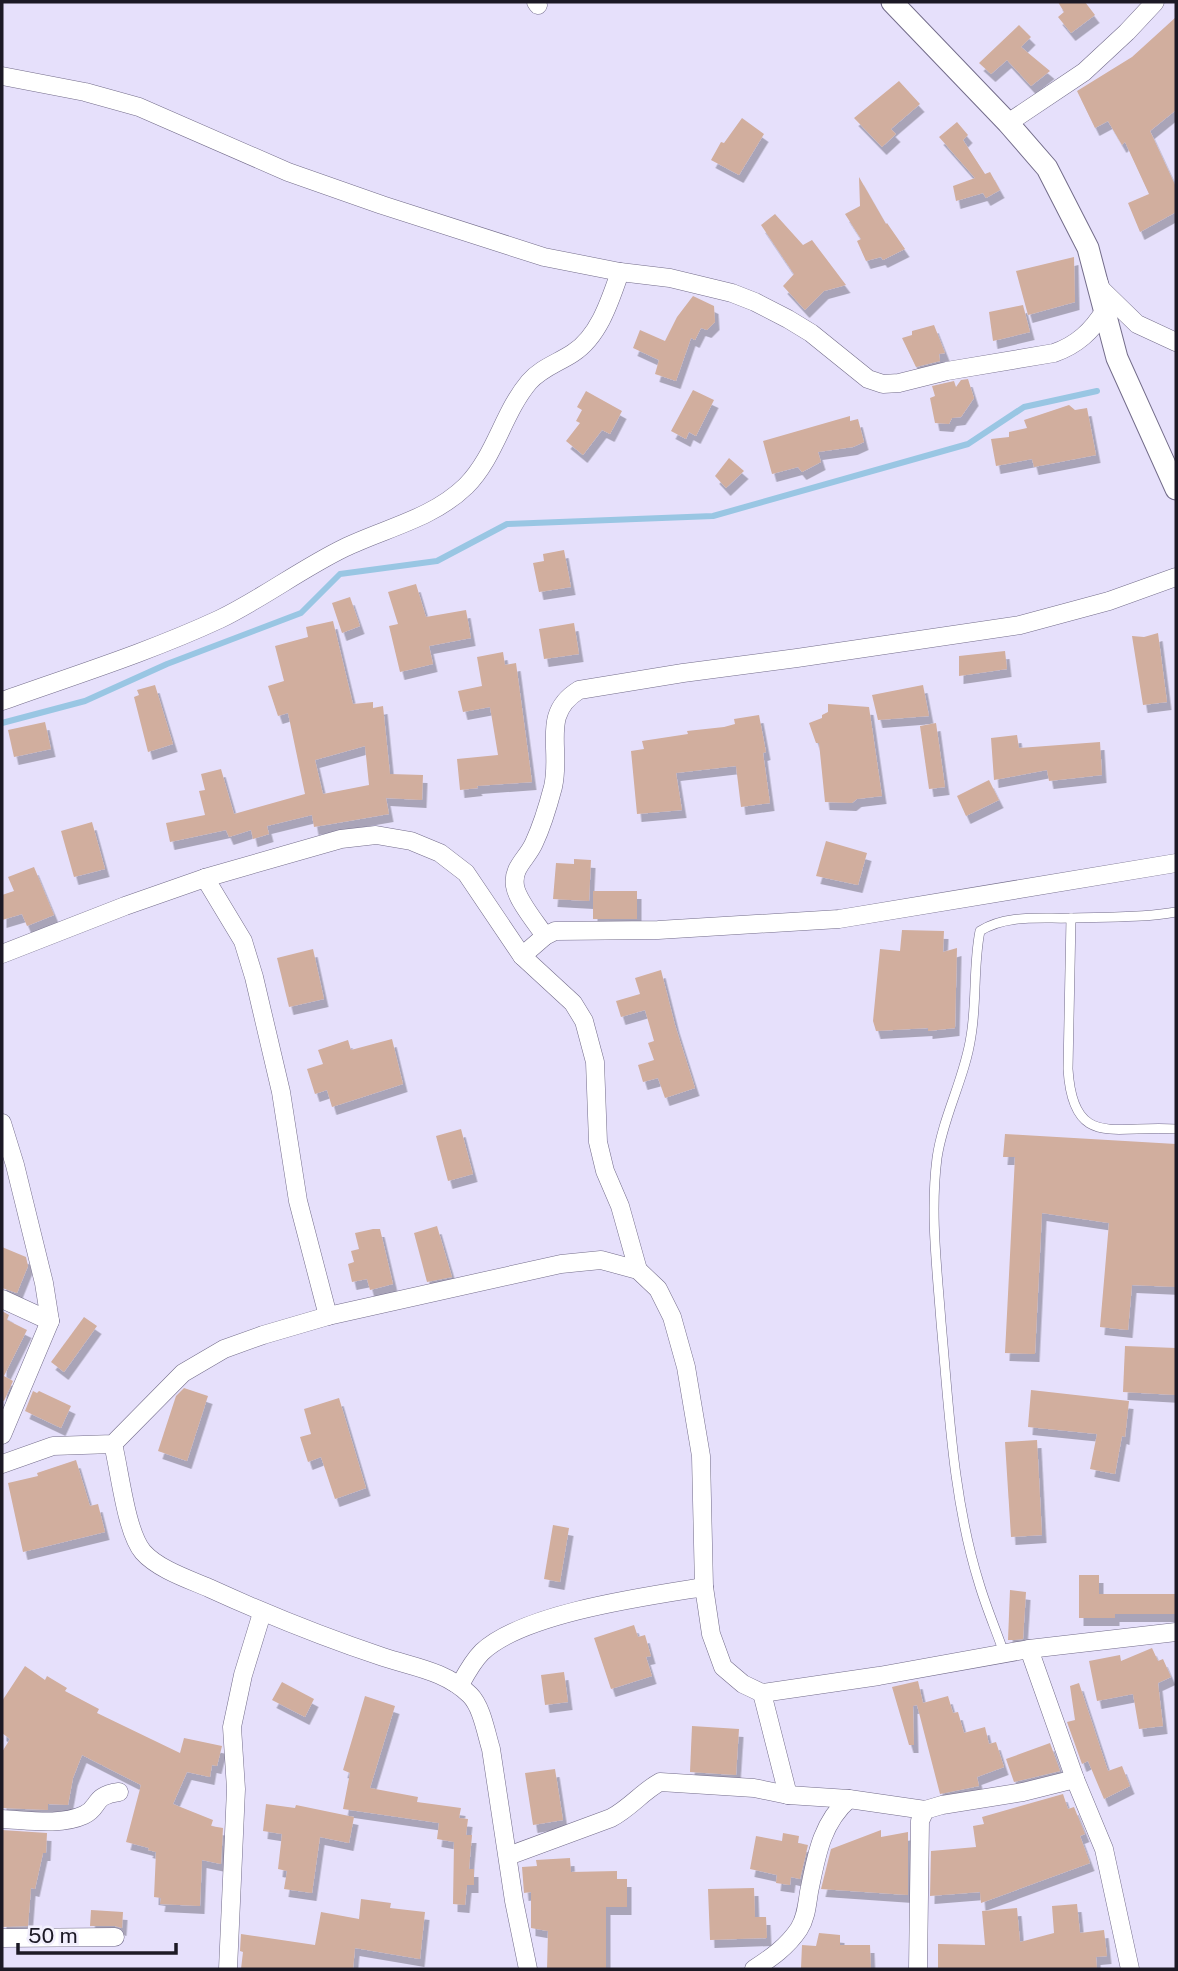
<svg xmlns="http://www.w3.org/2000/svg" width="1178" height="1971" viewBox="0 0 1178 1971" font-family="'Public Sans',sans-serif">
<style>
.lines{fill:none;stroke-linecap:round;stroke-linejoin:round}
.stream{stroke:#99c6e3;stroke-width:6}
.building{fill:#d1ae9e;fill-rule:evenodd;filter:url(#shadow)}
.service-casing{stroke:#736c8a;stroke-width:10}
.minor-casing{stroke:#736c8a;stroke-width:19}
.tertiary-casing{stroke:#736c8a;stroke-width:23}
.service{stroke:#fff;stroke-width:9}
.minor{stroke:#fff;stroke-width:18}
.tertiary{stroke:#fff;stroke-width:21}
</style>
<defs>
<filter id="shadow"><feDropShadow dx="4.5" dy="8" stdDeviation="0" flood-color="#0004"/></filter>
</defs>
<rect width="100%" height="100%" fill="#e6e0fb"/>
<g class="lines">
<!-- stream -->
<path class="stream" d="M2,723L85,701L167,664L301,613L340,574L437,561L507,524L713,516L968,444L1024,407L1097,391"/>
</g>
<!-- building -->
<g class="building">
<path d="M1058,2H1085L1095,15L1071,33L1058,17L1064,12Z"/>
<path d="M1176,17V110L1150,131L1176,187V212L1140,232L1128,203L1149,194L1125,142L1122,145L1108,121L1095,128L1077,91L1132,57Z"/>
<path d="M1019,25L1031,37L1021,47L1050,71L1031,86L1007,60L991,74L979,63Z"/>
<path d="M899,81L920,104L891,129L896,134L882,147L854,118Z"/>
<path d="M742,118L764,134L739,175L711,160L721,142L724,143Z"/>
<path d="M957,122L968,135L963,140L985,174L990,172L1000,190L986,198L983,193L956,201L953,186L975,178L939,137Z"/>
<path d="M859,177L886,224L887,223L905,249L883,260L881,257L866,261L857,241L861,239L845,214L860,206Z"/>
<path d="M775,214L803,245L812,240L846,285L824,291L805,310L783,286L794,274L761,225Z"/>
<path d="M1074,257L1075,302L1028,315L1016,271Z"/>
<path d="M693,296L714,306L715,322L707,330L701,328L695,340L691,338L676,381L655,374L659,360L633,348L640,330L665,341L677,317Z"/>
<path d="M1023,305L1030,332L993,341L989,312Z"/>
<path d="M934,325L945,353L939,354L940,361L916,367L902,338L912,335V331Z"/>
<path d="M968,379L974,398L961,417L952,418L949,424L935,423L930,398L935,396L932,386L954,381L956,387L961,380Z"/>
<path d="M693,390L714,400L696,436L689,432L686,439L671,431Z"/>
<path d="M586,391L622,411L610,434L602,430L583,455L566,441L580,423L576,421L582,410L577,407Z"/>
<path d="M1069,405L1075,410L1087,408L1096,455L1034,467L1032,459L996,466L991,439L1009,437V432L1027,428L1024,420Z"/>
<path d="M850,416V421L858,419L864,442L853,447L818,452L821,462L802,472L798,467L772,474L763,441Z"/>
<path d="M729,458L744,471L726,488L715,476Z"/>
<path d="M564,550L571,587L539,592L533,563L544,561L543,554Z"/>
<path d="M416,584L426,617L466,610L471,638L429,646L433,664L400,672L389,626L398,624L388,592Z"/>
<path d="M350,597L360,626L342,633L332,603Z"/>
<path d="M333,621L353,704L373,702V708L383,706L390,774L423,775L422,800L386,798L389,814L314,827L312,815L267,826L269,834L253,839L251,830L229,837L226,830L170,842L166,823L205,815L199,791L205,790L201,774L221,769L234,814L305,794L288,713L278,716L268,686L284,681L275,646L308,637L306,627ZM365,746L369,785L323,794L315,760Z"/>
<path d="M574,623L579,654L544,659L539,629Z"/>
<path d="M1158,633L1167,702L1143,705L1132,636L1144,637Z"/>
<path d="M1005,651L1007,669L959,676V656Z"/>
<path d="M503,652L505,665L516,663L532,782L477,786L478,788L460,790L457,759L498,755L490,707L463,712L458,691L482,686L477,657Z"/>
<path d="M155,685L173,744L148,752L134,697L139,695L137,690Z"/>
<path d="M923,685L929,716L878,720L872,695Z"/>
<path d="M828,704L869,707L882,796L857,799L852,803L825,802L819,743H816L809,723L822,718V715L828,712Z"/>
<path d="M759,715L766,752L763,753L770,803L741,807L736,766L676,773L682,810L637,814L631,751L644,749L642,741L688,734L687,731L724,727L735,724L734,719Z"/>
<path d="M45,722L51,749L14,757L8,730Z"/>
<path d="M936,723L945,787L929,789L920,726Z"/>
<path d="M1017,735L1019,748L1100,742L1102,775L1049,781L1047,770L994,780L991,738Z"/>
<path d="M989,780L999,800L966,816L957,796Z"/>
<path d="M92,822L105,869L74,877L61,831Z"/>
<path d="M826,841L867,853L858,885L816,876Z"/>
<path d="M574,859L591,860L589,901L553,899L556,863L574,864Z"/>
<path d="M34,867L54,915L27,926L22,914L2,920V895L14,891L8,877Z"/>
<rect x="593" y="891" width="44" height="28"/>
<path d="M902,930L944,931L943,952L957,948L955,1028L928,1031V1028L876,1031L873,1021L880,949L900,951Z"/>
<path d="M313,949L324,999L289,1007L277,958Z"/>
<path d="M661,970L675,1025L695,1088L665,1098L658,1078L643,1082L638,1065L654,1060L648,1043L654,1041L645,1010L621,1017L616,1001L640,994L635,978Z"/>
<path d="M392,1039L403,1084L332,1107L327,1090L315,1094L307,1069L323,1064L318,1050L348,1040L351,1050Z"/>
<path d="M461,1129L473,1174L448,1181L436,1136Z"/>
<path d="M1005,1134L1176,1144V1287L1132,1285L1128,1330L1100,1327L1109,1223L1042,1213L1035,1354L1005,1353L1015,1157H1003Z"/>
<path d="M437,1226L452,1277L427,1282L414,1233Z"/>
<path d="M373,1229H380L393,1284L370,1290L367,1279L352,1282L348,1264L354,1262L351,1251L359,1249L355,1233Z"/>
<path d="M2,1247L26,1257L28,1266L17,1293L2,1288Z"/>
<path d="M2,1311L9,1315L7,1320L27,1330L4,1376L13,1381L4,1401L2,1400Z"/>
<path d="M84,1317L97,1326L64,1372L51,1362Z"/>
<path d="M1125,1346L1176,1348V1395L1123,1392Z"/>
<path d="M184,1388L208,1396L187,1461L158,1451L176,1396Z"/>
<path d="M1031,1390L1129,1401L1125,1437L1122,1436L1115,1474L1090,1469L1097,1434L1028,1427Z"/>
<path d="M33,1391L37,1393L39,1391L71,1406L61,1428L25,1411Z"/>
<path d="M339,1398L366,1488L335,1499L321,1457L308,1462L300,1437L311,1434L304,1409Z"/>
<path d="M1037,1440L1042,1535L1011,1537L1005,1442Z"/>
<path d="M76,1460L90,1506L98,1504L105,1532L23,1552L8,1483L38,1476L37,1473Z"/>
<path d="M553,1525L569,1528L560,1582L544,1579Z"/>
<path d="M1079,1575H1099V1594H1176V1614H1115V1618H1079Z"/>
<path d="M1010,1590L1026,1592L1023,1639L1014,1640H1008Z"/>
<path d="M634,1625L638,1637L645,1635L651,1656L646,1657L652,1676L611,1689L594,1638Z"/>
<path d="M1152,1648L1158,1661L1163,1659L1171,1677L1158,1683L1163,1726L1139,1729L1133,1694L1097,1701L1089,1661L1120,1655L1121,1661Z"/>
<path d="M25,1666L45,1680L47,1676L67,1688L65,1691L99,1709L97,1713L180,1753L184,1738L222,1746L217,1766L212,1765L210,1777L187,1772L173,1804L213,1820L211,1826L223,1828L221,1864L202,1860L200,1906L160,1904L161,1898L154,1897L156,1852L148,1850L149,1848L126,1842L141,1785L82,1755L73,1778L68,1805L48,1804V1810L2,1808V1752L10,1739L2,1733V1701Z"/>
<path d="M564,1672L568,1702L545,1705L541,1675Z"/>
<path d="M918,1681L923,1703L948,1696L953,1713L958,1712L964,1733L985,1727L989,1744L996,1742L1004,1767L977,1777L979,1786L940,1794L917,1705L913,1706L914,1745H909L892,1687Z"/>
<path d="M282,1682L314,1699L305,1717L272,1700Z"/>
<path d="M1079,1683L1108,1771L1122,1766L1130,1786L1104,1799L1088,1761L1082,1764L1067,1722L1075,1720L1070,1686Z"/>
<path d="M365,1696L395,1706L370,1788L418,1797L417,1802L461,1808L459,1818L468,1819L466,1835H472L469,1869H474V1885H467L465,1905L453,1904L454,1842L437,1839L439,1823L343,1809L350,1773L343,1770Z"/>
<path d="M692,1726L739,1729L736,1775L690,1772Z"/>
<path d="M1050,1743L1060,1771L1014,1782L1006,1759Z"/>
<path d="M555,1769L563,1820L533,1825L525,1773Z"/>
<path d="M1063,1794L1068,1809L1074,1807L1085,1834L1080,1836L1090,1863L981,1903L980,1892L930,1896L931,1851L976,1847L973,1826L984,1824L982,1817Z"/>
<path d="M266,1804L295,1808L296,1805L354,1817L349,1843L320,1837L312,1893L284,1889L287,1871L278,1869L282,1834L263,1831Z"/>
<path d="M2,1830L47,1833L46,1853H43L35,1889L31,1888L28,1926L2,1927Z"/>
<path d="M881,1830V1837L908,1832V1895L821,1889L831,1849Z"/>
<path d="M783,1833L799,1836L798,1843L808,1845L800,1879L791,1877L790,1885L776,1883L777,1875L750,1869L756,1836L782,1841Z"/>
<path d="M570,1858L571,1872L617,1871V1879H627V1907H606V1969H547L548,1931L531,1928V1892L524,1893L522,1867L537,1866L536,1860Z"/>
<path d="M754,1888L755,1917H766L767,1938L710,1940L708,1889Z"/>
<path d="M361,1899L391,1903L390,1908L425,1912L420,1959L355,1948L353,1969H241L243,1952L240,1951L241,1934L315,1945L321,1912L359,1919Z"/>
<path d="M1077,1904L1080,1933L1104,1930L1107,1956L1096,1957L1097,1969H938V1944L985,1945L982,1911L1017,1908L1020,1942L1054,1933L1052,1906Z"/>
<path d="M91,1910L123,1912L122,1928L115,1926H90Z"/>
<path d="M819,1933L840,1935V1945H870L871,1969L801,1968L802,1945L816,1946Z"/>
</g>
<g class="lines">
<defs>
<g id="service">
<path d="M1071,918L1068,1069C1073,1151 1116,1124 1176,1129"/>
<path d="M1004,1653C996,1630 986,1607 979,1583C953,1500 949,1409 941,1322C937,1268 930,1213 937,1158C943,1116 965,1078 971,1036C977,1001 973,966 980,931C1006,914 1042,919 1072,918C1106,917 1142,918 1176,912"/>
</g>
<g id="minor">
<path d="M536,2L538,5"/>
<path d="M2,76L85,92L139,107L288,172L382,205L544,257L620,272L670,278L732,293L755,302L788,319L811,333L868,379L883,384L899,383L947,371L1054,353C1077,345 1092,331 1105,310"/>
<path d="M1008,123L1084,72L1127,32L1155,2"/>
<path d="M1098,281L1101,289L1137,324L1176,342"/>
<path d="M2,701C75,675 149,652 220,619C263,598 301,569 344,548C385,528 432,519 466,486C495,457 503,413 529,382C541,368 558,363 573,353C599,336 610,301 620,272"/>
<path d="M205,878L243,941L254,977L281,1092L298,1201L328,1316"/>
<path d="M545,936C537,924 517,900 515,886C512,867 527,859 534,843C542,826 548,806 553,787C562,748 540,714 579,690L683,673L797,658L1020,625L1109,601L1176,577"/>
<path d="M2,954L125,906L205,878L341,839L376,835L411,841L440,853L466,873L522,956L573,1003L584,1021L595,1062L598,1142L605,1171L620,1206L638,1270"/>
<path d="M522,956L545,936L555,931L658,930L839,919L1176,863"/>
<path d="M2,1123L15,1165L44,1283L50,1321L2,1435"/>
<path d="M2,1299L50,1321"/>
<path d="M113,1444C120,1472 126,1532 143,1552C158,1569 188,1579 209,1588C266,1614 323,1637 383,1657C413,1667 446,1671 470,1695C482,1707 486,1733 491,1749L514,1901L528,1969"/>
<path d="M2,1464L53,1446L113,1444L183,1373L224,1349L263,1335L328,1316L561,1264L601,1260L638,1270L658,1289L672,1317L686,1367L701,1456L704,1587L711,1634L723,1667L743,1684L762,1693L879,1676L1029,1649L1176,1632"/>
<path d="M1029,1649L1075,1779L1104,1849L1130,1969"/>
<path d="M455,1683H461C467,1672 473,1661 482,1652C523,1613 648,1596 704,1587"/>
<path d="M762,1693L788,1795"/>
<path d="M2,1819C27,1820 60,1826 84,1815C101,1807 91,1796 119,1792"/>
<path d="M508,1856L611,1818C630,1808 642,1792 660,1782L754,1788L788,1795L849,1799L925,1810"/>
<path d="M2,1938L115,1937"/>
<path d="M228,1969L236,1789L232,1727L243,1675L262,1613"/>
<path d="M754,1969C771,1958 787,1947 799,1929C806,1918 807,1905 809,1892C816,1858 821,1823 849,1799"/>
<path d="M918,1969L920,1821L925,1810L942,1805L1023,1792L1075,1779"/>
</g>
<path id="tertiary" d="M892,2L1008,123L1047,168L1088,248L1117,358L1176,489"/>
</defs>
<!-- service casing -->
<use href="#service" class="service-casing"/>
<!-- minor casing -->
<use href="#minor" class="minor-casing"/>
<!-- tertiary casing -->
<use href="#tertiary" class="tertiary-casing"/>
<!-- service -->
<use href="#service" class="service"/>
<!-- minor -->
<use href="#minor" class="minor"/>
<!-- tertiary -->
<use href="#tertiary" class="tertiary"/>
</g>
<!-- border -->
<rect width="1178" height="1971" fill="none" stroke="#1c1925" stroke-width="7"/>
<!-- scale -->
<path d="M18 1943v10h158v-10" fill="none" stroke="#1c1925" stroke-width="3.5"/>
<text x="28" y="1943" font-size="21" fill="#1c1925" stroke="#f2effd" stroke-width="5" paint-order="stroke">50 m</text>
</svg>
